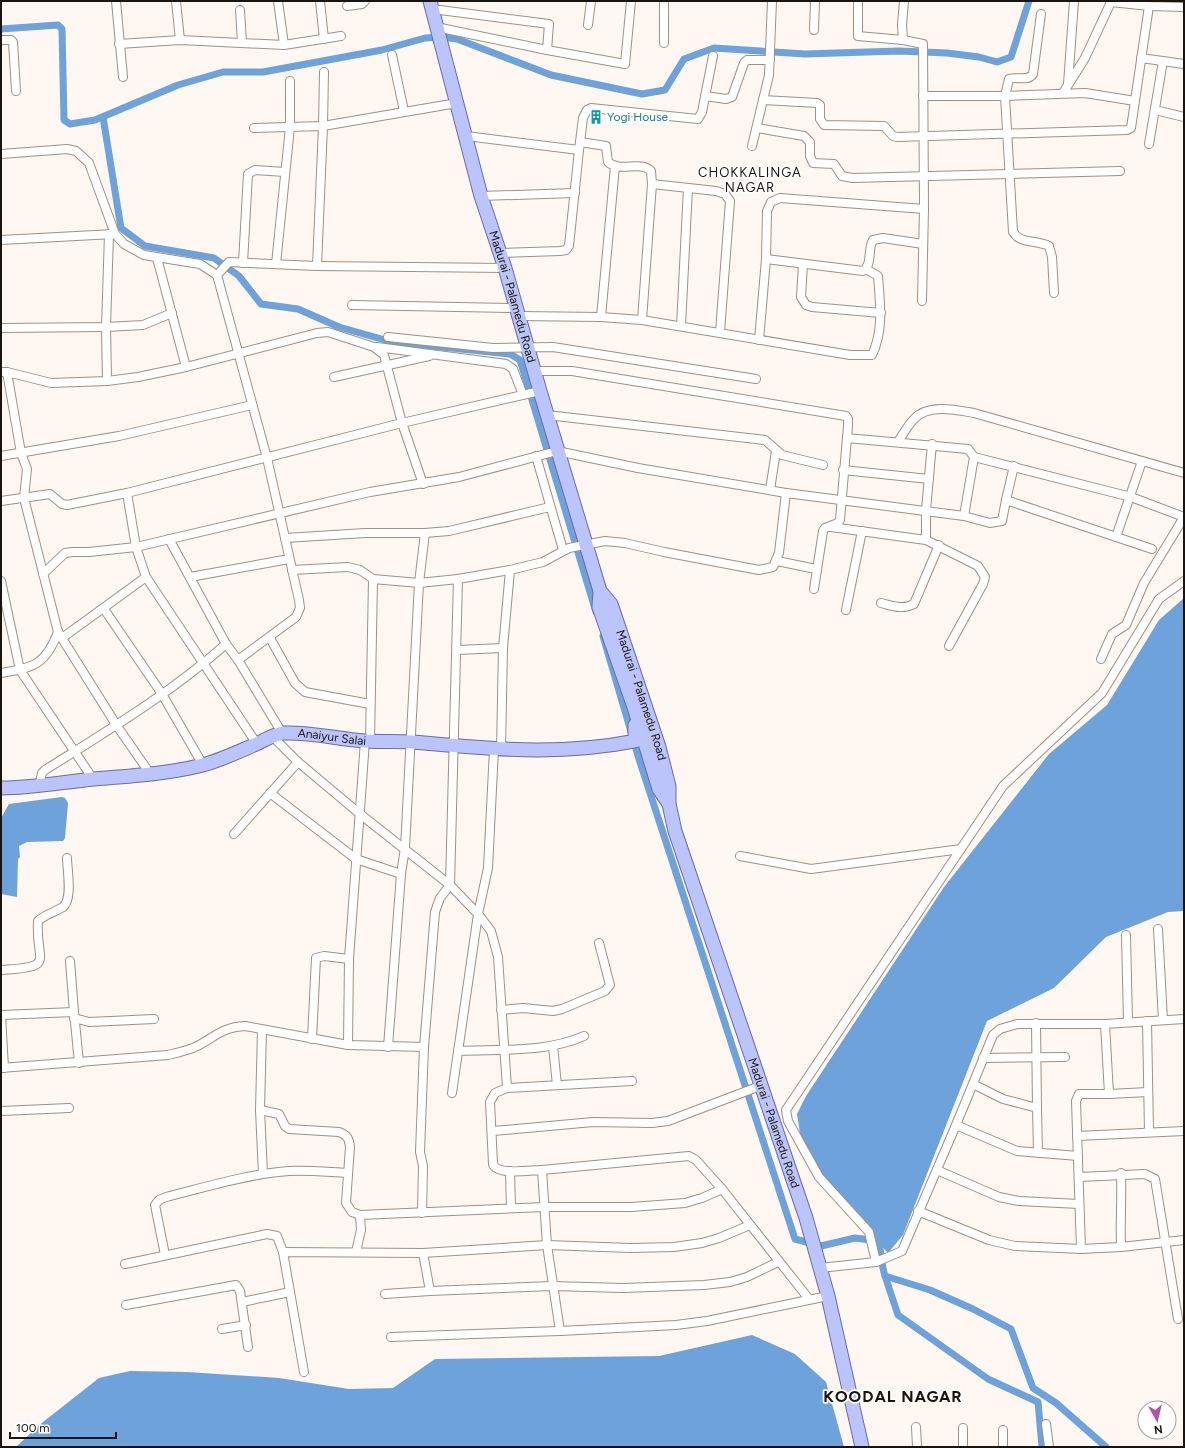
<svg xmlns="http://www.w3.org/2000/svg" width="1185" height="1448" viewBox="0 0 1185 1448" font-family="Figtree,sans-serif">
<style>
.water{fill:#6da2db}
.lines{fill:none;stroke-linecap:round;stroke-linejoin:round}
.canal{stroke:#6da2db;stroke-width:7}
.street-casing{stroke:#a29082;stroke-width:10}
.primary-casing{stroke:#656ea6;stroke-width:15}
.street{stroke:#fff;stroke-width:8}
.primary{stroke:#bbc5fb;stroke-width:13}
.labels{text-anchor:middle;dominant-baseline:central;stroke-width:3.5;stroke-linejoin:round;paint-order:stroke}
.culture-label{font-size:12px;fill:#0d838f;stroke:#fff;text-anchor:start}
.street-label{font-size:12px;fill:#1a130e;stroke:#fff}
.neighbourhood-label{font-size:13px;letter-spacing:1px;fill:#1a130e;stroke:#fff}
.district-label{font-size:16px;font-weight:bold;letter-spacing:1px;fill:#1a130e;stroke:#fff}
</style>
<rect width="100%" height="100%" fill="#fff7f1"/>
<!-- water -->
<g class="water">
<path d="M1184,598V911L1168,912L1106,937L1054,988L987,1021L903,1235L888,1253L822,1183L802,1146L797,1114L806,1096L944,887L1049,754L1107,705L1159,620Z"/>
<path d="M62,797L65,798L68,803L65,838L63,841L27,842L19,846L20,857L18,859L17,897L1,894V818L9,804Z"/>
<path d="M752,1335L795,1354L826,1382L844,1447H16L38,1426L99,1378L130,1371L187,1372L279,1378L349,1389L393,1388L435,1359L659,1356Z"/>
</g>
<g class="lines">
<!-- canal -->
<g class="canal">
<path d="M1,29L58,25L62,29L64,120L70,124L95,120L178,85L223,72H263L382,50L425,38L443,37L457,39L551,75L642,94L665,90L684,59L714,48L805,54L899,51L947,53L979,57L997,62L1011,57L1029,1"/>
<path d="M103,117L121,228L145,246L214,258L239,276L261,304L298,309L339,327L392,342L510,354L520,360L596,612"/>
<path d="M603,636L639,759L795,1239L821,1246L855,1238L878,1241C882,1253 881,1264 885,1276L930,1290L973,1309L1011,1329L1033,1388L1056,1403L1106,1447"/>
<path d="M885,1276L898,1315L988,1379L1038,1402L1042,1447"/>
</g>
<defs>
<g id="street">
<path d="M116,1L123,77"/>
<path d="M176,1L180,40"/>
<path d="M278,1L284,45"/>
<path d="M320,1L324,39"/>
<path d="M858,1V36L903,40L923,44L924,209L922,301"/>
<path d="M347,6L362,4L365,1"/>
<path d="M432,9L549,24L547,50L625,64L631,1"/>
<path d="M240,10L242,43"/>
<path d="M1041,14L1033,74C1028,82 1017,76 1009,79L1005,96L1013,232C1020,244 1037,240 1049,246L1052,257L1054,293"/>
<path d="M588,25L591,1"/>
<path d="M436,27L547,50"/>
<path d="M814,30L815,1"/>
<path d="M1,40H11L13,42L16,91"/>
<path d="M903,40L902,25L904,1"/>
<path d="M664,43V1"/>
<path d="M119,44L180,40L284,45L341,36"/>
<path d="M392,55L404,111"/>
<path d="M1141,58L1184,64"/>
<path d="M1068,84L1074,1"/>
<path d="M1063,93L1085,58L1111,2L1149,6L1184,7"/>
<path d="M705,96L726,99L732,97L744,63L747,60H770"/>
<path d="M923,96H1005L1085,93L1135,101"/>
<path d="M763,100L817,103L820,105V119L824,125L884,126L893,136L897,137L1127,130L1131,128L1149,6"/>
<path d="M1155,110L1184,117"/>
<path d="M254,128L323,126L324,72"/>
<path d="M757,128L804,136L810,142V156L813,163L834,164L842,176L853,178L1120,171"/>
<path d="M466,136L579,150L583,118L587,110L591,108L698,119L702,112L713,56"/>
<path d="M580,142L606,146L608,162C620,173 640,160 651,171L652,184L642,320"/>
<path d="M1149,144L1163,61"/>
<path d="M752,146L769,75L772,1"/>
<path d="M1,154L67,149L76,151L89,163L115,234L124,244L144,255L200,264L217,275"/>
<path d="M652,184L716,191L725,194L730,201L720,332"/>
<path d="M481,196L575,193"/>
<path d="M1,240L114,234"/>
<path d="M500,253L560,251L566,250L569,246L579,150"/>
<path d="M157,258L186,367"/>
<path d="M766,259L863,271C873,264 867,250 873,240L883,238L923,244"/>
<path d="M243,263L248,174L255,170L285,172"/>
<path d="M276,264L290,127V81"/>
<path d="M803,264L801,297L806,305L812,307L881,313"/>
<path d="M317,266L505,268"/>
<path d="M352,305L515,308"/>
<path d="M518,316L601,317L642,320L850,355H872C884,330 880,303 878,276L866,269"/>
<path d="M601,317L615,166"/>
<path d="M681,326L688,188"/>
<path d="M1,328L106,327L143,325L172,313"/>
<path d="M388,337L493,348L553,347L756,379"/>
<path d="M759,340L766,259L767,211L771,202L780,198L924,209"/>
<path d="M377,347L506,364L513,369L523,395"/>
<path d="M534,371H572L846,416L848,419V426L840,520L838,523L825,528L823,531L814,589"/>
<path d="M1,372H7L51,383L107,381L138,377L186,367L317,333L328,332L374,347L384,355L402,423L423,484"/>
<path d="M7,372L21,453L27,469L24,498L58,632L117,726L151,775"/>
<path d="M334,377L429,356"/>
<path d="M107,381L106,327L109,234"/>
<path d="M547,415L765,440L782,455L823,465"/>
<path d="M847,438L968,449L974,457L964,516"/>
<path d="M898,442C903,434 908,425 914,419C928,403 957,410 974,413L1184,473"/>
<path d="M1,456L119,436L252,405"/>
<path d="M536,456L563,550"/>
<path d="M974,457L1131,497L1184,517"/>
<path d="M843,470L929,479"/>
<path d="M770,490L776,451"/>
<path d="M127,493L136,547L146,577L257,744"/>
<path d="M1006,500L1014,466"/>
<path d="M1,501L50,494L62,504L67,505L127,493L402,423L540,391"/>
<path d="M831,527L926,540L978,566L985,577L983,584L949,646"/>
<path d="M1116,537L1142,461"/>
<path d="M285,538L365,533H425L449,531L550,507"/>
<path d="M169,539L226,644L238,660"/>
<path d="M926,540V510L932,444"/>
<path d="M777,561L816,569"/>
<path d="M292,570L348,567L360,570L373,579L419,583L458,579L510,570L543,562L569,548L605,541L625,543L664,552L759,570L773,567L779,553L786,493"/>
<path d="M43,574L65,553L72,552H89L136,547L370,492L459,477L557,451L638,468L786,493L964,516L990,523L1002,521L1006,500L1152,549"/>
<path d="M190,577L289,559"/>
<path d="M1,581L20,670L93,779"/>
<path d="M881,603C893,606 902,610 914,604L939,545"/>
<path d="M104,609L162,694L203,765"/>
<path d="M846,610L862,531"/>
<path d="M62,638L146,577"/>
<path d="M270,638L295,683L305,692L370,704"/>
<path d="M457,650L503,648"/>
<path d="M1101,659L1112,634L1126,625L1144,583L1184,517"/>
<path d="M1,673C34,668 46,664 58,632"/>
<path d="M282,733L238,660L296,617L300,608L299,600L267,458L217,275L229,262L317,266L323,126L457,103"/>
<path d="M272,736L298,762L360,814L450,885L478,914L452,1093"/>
<path d="M370,741L373,579"/>
<path d="M494,749L488,868L478,914L491,931L498,957L507,1088L495,1093L490,1102L493,1164C497,1176 531,1170 542,1170L547,1245L560,1331L676,1325L707,1321L828,1296"/>
<path d="M501,750L503,648L510,570"/>
<path d="M40,782L42,773L45,770C107,731 171,693 226,644"/>
<path d="M270,793L356,859L401,874"/>
<path d="M234,834L298,762"/>
<path d="M740,856L811,869L961,849"/>
<path d="M1158,929L1163,1020"/>
<path d="M1126,935L1128,1022"/>
<path d="M70,961L74,1012"/>
<path d="M1,970C58,967 35,962 38,921C46,914 55,912 63,907C73,899 67,869 67,858"/>
<path d="M501,1010L523,1008L553,1011L562,1009L605,991L610,985L599,943"/>
<path d="M74,1018L89,1022L154,1019"/>
<path d="M1147,1021L1149,1132"/>
<path d="M1036,1023L1037,1108"/>
<path d="M262,1030L260,1110L279,1114L285,1126L289,1129L339,1132C347,1135 349,1138 350,1147L346,1203L352,1212L360,1215L545,1207H631L685,1203L702,1198L722,1189L809,1299"/>
<path d="M312,1039L316,958L324,956L349,959"/>
<path d="M348,1045L349,959L365,741"/>
<path d="M553,1046L557,1085"/>
<path d="M388,1047L401,874L405,848L419,583L425,533"/>
<path d="M458,1051C499,1049 546,1053 584,1036"/>
<path d="M983,1058L1065,1057"/>
<path d="M1,1068L168,1055C176,1053 185,1051 193,1048C213,1039 221,1027 245,1026L348,1045L424,1047L435,912L440,898L450,885L458,579"/>
<path d="M4,1068L1,1015L74,1012L79,1063"/>
<path d="M973,1084L1003,1099L1037,1108L1038,1153"/>
<path d="M507,1088L632,1081"/>
<path d="M1109,1094L1148,1092"/>
<path d="M260,1110L263,1174"/>
<path d="M1,1111L69,1108"/>
<path d="M956,1125L1017,1151L1078,1156"/>
<path d="M493,1131L593,1122L652,1123L668,1121L760,1086"/>
<path d="M1077,1136L1184,1131"/>
<path d="M542,1170L689,1156L696,1160L722,1189"/>
<path d="M937,1170L999,1197L1019,1201L1079,1204"/>
<path d="M510,1171L511,1208"/>
<path d="M1079,1177L1145,1174L1155,1179L1178,1319"/>
<path d="M918,1211L989,1240L1015,1246L1081,1249L1121,1247L1184,1240"/>
<path d="M422,1213L423,1166L420,1152L424,1047"/>
<path d="M1121,1247C1120,1222 1122,1198 1121,1173"/>
<path d="M1081,1249L1076,1101L1079,1094H1109L1105,1024"/>
<path d="M356,1252L361,1230L360,1215"/>
<path d="M423,1253L430,1291L552,1286L623,1288L704,1285L730,1282L747,1277L778,1262"/>
<path d="M165,1255L155,1205L159,1200L166,1197C206,1187 248,1174 289,1171C308,1170 327,1172 347,1173"/>
<path d="M876,1262L869,1232L819,1177L788,1121L786,1110L1003,786L1102,693L1159,599L1184,581"/>
<path d="M125,1264L267,1234L277,1236L283,1252"/>
<path d="M820,1268L876,1262L902,1251L956,1125L993,1035L1000,1029L1017,1024H1105L1184,1019"/>
<path d="M385,1294L430,1291"/>
<path d="M242,1302L290,1292"/>
<path d="M126,1305L236,1285L240,1291L248,1347"/>
<path d="M222,1329L246,1325"/>
<path d="M391,1337L560,1331"/>
<path d="M304,1372L283,1252L423,1253L547,1245L631,1248L674,1247L702,1243L719,1238L750,1225"/>
<path d="M1046,1424L1049,1447"/>
<path d="M916,1427L917,1447"/>
<path d="M963,1428V1447"/>
<path d="M1003,1430V1447"/>
</g>
<g id="primary">
<path id="s1" d="M430,1L481,196L505,268L540,391L600,591L599,607L634,707L659,789L669,804"/>
<path id="s2" d="M600,591L611,604L659,747L669,786V804L675,831L806,1218L828,1296L862,1447"/>
<path id="s3" d="M1,788C33,788 63,782 94,779C131,776 167,774 203,765C221,760 238,752 254,745C264,741 273,734 284,733C311,732 338,739 365,741C381,742 397,741 413,742C488,749 560,756 635,741V725"/>
</g>
</defs>
<!-- street casing -->
<use href="#street" class="street-casing"/>
<!-- primary casing -->
<use href="#primary" class="primary-casing"/>
<!-- street -->
<use href="#street" class="street"/>
<!-- primary -->
<use href="#primary" class="primary"/>
</g>
<!-- icons -->
<defs>
<symbol id="building-bare" viewBox="-9 -9 18 18"><path d="M-4-6H4V6H1V3H-1V6H-4ZM-2.5-4.3h1.7v1.8h-1.7ZM.8-4.3h1.7v1.8H.8ZM-2.5-1h1.7V.8h-1.7ZM.8-1h1.7V.8H.8Z" fill="#0f9aa8" stroke="#fff" stroke-width="2.5" paint-order="stroke"/></symbol>
</defs>
<g fill-rule="evenodd">
<use href="#building-bare" x="586" y="107" width="20" height="20"/>
</g>
<g class="labels">
<!-- culture labels -->
<g class="culture-label">
<text x="607" y="117">Yogi House</text>
</g>
<!-- street labels -->
<g class="street-label">
<text stroke="none"><textPath href="#s1" startOffset="307">Madurai - Palamedu Road</textPath></text>
<text stroke="none"><textPath href="#s2" startOffset="113">Madurai - Palamedu Road</textPath></text>
<text stroke="none"><textPath href="#s3" startOffset="339">Anaiyur Salai</textPath></text>
<text stroke="none"><textPath href="#s2" startOffset="562">Madurai - Palamedu Road</textPath></text>
</g>
<!-- neighbourhood labels -->
<g class="neighbourhood-label">
<text x="750" y="172">CHOKKALINGA<tspan x="750" dy="15">NAGAR</tspan></text>
</g>
<!-- district labels -->
<g class="district-label">
<text x="893" y="1396">KOODAL NAGAR</text>
</g>
</g>
<!-- border -->
<rect width="1185" height="1448" fill="none" stroke="#1a130e" stroke-width="4"/>
<!-- north arrow -->
<g transform="translate(1157 1420) rotate(172)"><circle r="19" fill="#ffffff" stroke="#a3a19f"/>
<path d="M0-3L7 15L0 10L-7 15Z" fill="#b74cac"/>
<text y="-6" font-size="11" font-weight="bold" text-anchor="middle" fill="#1a130e">N</text>
</g>
<!-- scale -->
<path d="M10 1432v6h106v-6" fill="none" stroke="#1a130e" stroke-width="2"/>
<text x="16" y="1432" font-size="12" fill="#1a130e" stroke="#ffffff" stroke-width="3" paint-order="stroke">100 m</text>
</svg>
